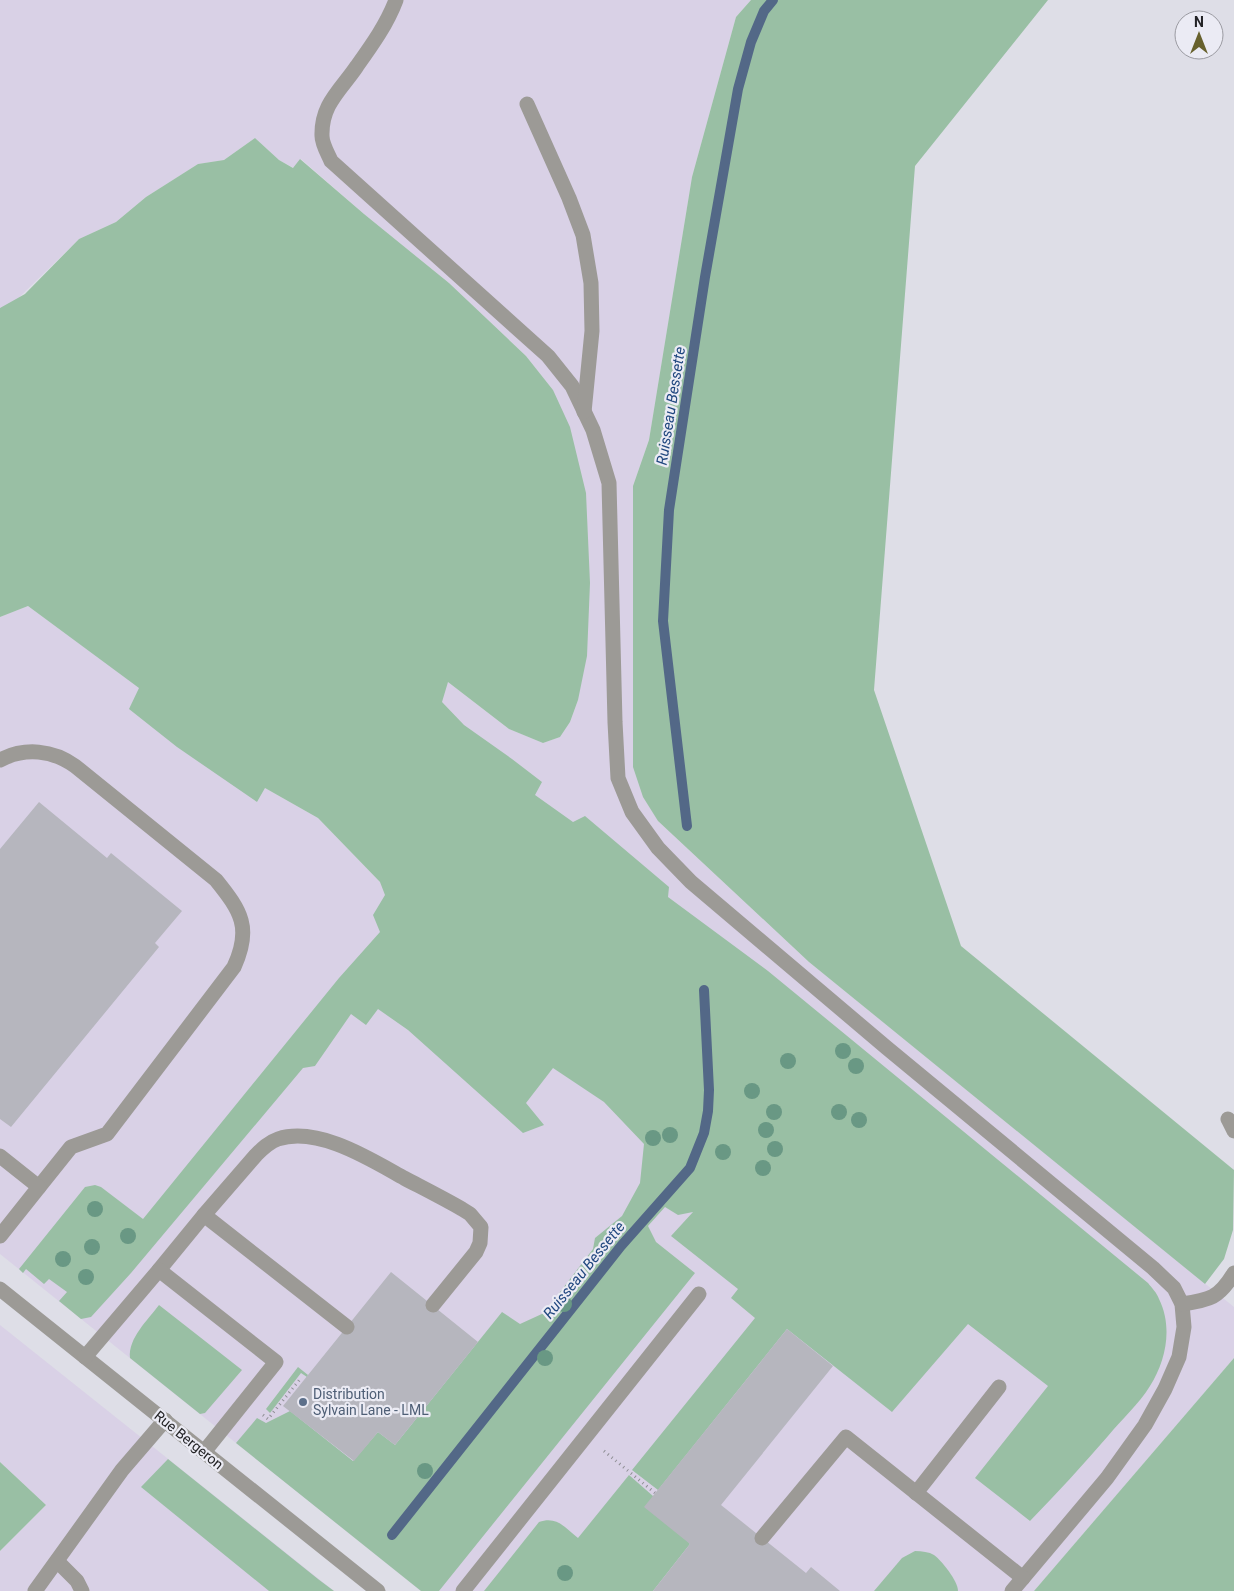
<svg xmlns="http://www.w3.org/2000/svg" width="1234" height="1591" viewBox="0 0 1234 1591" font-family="Roboto,sans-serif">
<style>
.industrial{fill:#d9d1e6}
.green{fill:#99bfa4}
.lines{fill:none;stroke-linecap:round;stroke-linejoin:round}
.stream{stroke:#536887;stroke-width:10}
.building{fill:#b6b6be}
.path{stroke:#8f8f95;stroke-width:3;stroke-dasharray:1 4;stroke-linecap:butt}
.minor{stroke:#9c9a96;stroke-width:15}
.tree{fill:#699884}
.service-dot{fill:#5c6f8a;stroke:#ebebf4;stroke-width:2}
.labels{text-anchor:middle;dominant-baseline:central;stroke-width:4.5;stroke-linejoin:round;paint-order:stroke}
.service-label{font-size:14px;fill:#4e5e75;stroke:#ebebf4;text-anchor:start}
.street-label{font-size:14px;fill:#232326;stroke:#ebebf4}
.water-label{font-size:15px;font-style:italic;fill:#20477f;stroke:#ebebf4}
</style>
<rect width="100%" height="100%" fill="#dedee7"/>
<!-- industrial -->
<g class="industrial">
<path d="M0,0H751L736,17L692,177L649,440L633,486L658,821L809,962L1234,1307V1358L1034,1591H421L0,1254V617L28,606L140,688L257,802L265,788L318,818L380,882L423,719L448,682L509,729L543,743L560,737L570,722L578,700L553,390L526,356L449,283L364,214L301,159L294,168L279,160L255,138L224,160L198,164L146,197L116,222L79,239L0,316Z"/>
<path d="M0,1325L334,1591H0V1551L46,1505L0,1462Z"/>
</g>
<!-- green -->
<g class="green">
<path d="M751,0H1048L915,166L874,690L961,946L1234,1170L1233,1230L1224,1259L1205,1284L809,962L658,821L643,797L633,767V486L649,440L692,177L736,17Z"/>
<path d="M255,138L279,160L293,168L300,159L364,214L449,283L526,356L553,390L570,427L586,493L590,583L587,656L578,700L570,722L560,737L543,743L509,729L448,682L442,702L464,725L512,759L542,782L535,795L573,822L585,816L669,887L668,897L768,971L1148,1283C1152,1288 1157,1293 1159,1299C1173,1327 1166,1361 1150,1386C1139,1404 1121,1420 1108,1436C1083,1465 1057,1493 1030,1521L975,1478L1048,1386L968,1324L892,1412L787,1329L658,1490L632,1470L755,1318L731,1298L738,1289L671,1236L693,1212L678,1215L665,1207L648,1226L656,1242L695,1273L439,1591H421L236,1443L257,1418L266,1423L290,1411L353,1461L378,1432L395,1445L502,1312L520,1324L544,1313L593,1249L595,1238L622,1216L640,1183L644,1144L604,1102L553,1068L526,1103L544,1125L523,1133L408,1030L378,1009L366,1025L351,1014L315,1066L303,1068L131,1273L91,1317L81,1319L59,1301L67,1292L49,1279L44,1284L26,1269L23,1273L19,1269L85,1187L95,1185L101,1187L143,1219L339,978L380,932L373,915L385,895L380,882L318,818L265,788L257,802L177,747L129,709L139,688L28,606L0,617V308L25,294L79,239L116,222L146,197L198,164L224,160Z"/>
<path d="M159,1305L242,1370L205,1413L200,1414L130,1358C128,1338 148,1320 159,1305Z"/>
<path d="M1234,1358V1591H1034Z"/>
<path d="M298,1367L308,1375L307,1377L301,1373L270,1413L266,1409Z"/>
<path d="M168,1459L318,1579L334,1591H269L141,1487Z"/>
<path d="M0,1462L46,1505L0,1551Z"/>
<path d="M629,1475L653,1496L690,1544L653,1591H484L539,1522C557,1516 564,1527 578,1538Z"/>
<path d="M915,1551C922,1551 929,1552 934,1555C942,1561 958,1581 958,1591H874L902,1558Z"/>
</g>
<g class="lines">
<!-- stream -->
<g class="stream">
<path d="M687,826L663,621L669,510L705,277L738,89L751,42L764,11L773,0"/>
<path d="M392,1535L621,1246L690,1168L704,1133L708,1111L709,1090L704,990"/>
</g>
</g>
<!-- building -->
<g class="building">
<path d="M39,802L107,858L111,853L182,911L155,943L159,947L11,1127L0,1119V849Z"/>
<path d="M391,1272L478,1342L395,1445L378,1432L354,1461L283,1406Z"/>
<path d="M787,1329L833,1366L721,1505L806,1573L811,1567L840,1591H653L690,1544L644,1507Z"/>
</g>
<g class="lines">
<!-- path -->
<g class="path">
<path d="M263,1415L268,1419L301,1378"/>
<path d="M604,1451L655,1493"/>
</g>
<!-- minor -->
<g class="minor">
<path d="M396,0C387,24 372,45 357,66C341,90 321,104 322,136C322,144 328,154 331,161L548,356L572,386L593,430L609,483L615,722L618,778L632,812L658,848L691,882L887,1048L1153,1268L1174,1288L1182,1304L1184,1327L1179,1357L1165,1389L1145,1425L1107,1478L1012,1591"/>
<path d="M527,104L569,198L583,235L591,283L592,331L584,412"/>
<path d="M0,760C25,747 53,750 75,766L216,880C241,911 252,928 234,967L107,1134L71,1147L39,1187"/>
<path d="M1228,1119L1234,1131"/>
<path d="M0,1156L39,1187L0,1236"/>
<path d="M204,1215L256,1155C262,1149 269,1142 278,1139C318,1126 370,1159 404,1178C423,1188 443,1198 462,1209L470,1214L481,1227L480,1243L476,1252L433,1305"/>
<path d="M159,1270L204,1215L347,1327"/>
<path d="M0,1289L378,1591"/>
<path d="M1182,1304C1210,1300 1219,1298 1234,1273"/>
<path d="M85,1357L159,1270L276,1362L204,1452"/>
<path d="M916,1493L999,1387"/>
<path d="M762,1538L846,1437L1023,1578"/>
<path d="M57,1561L77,1581L82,1591"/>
<path d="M35,1591L122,1470L165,1420"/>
<path d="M463,1591L699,1294"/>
</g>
</g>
<!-- trees -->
<g class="tree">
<circle cx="843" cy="1051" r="8"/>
<circle cx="788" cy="1061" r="8"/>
<circle cx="856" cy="1066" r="8"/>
<circle cx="752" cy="1091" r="8"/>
<circle cx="774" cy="1112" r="8"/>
<circle cx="839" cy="1112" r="8"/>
<circle cx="859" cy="1120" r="8"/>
<circle cx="766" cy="1130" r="8"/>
<circle cx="670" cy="1135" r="8"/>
<circle cx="653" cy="1138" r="8"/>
<circle cx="775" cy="1149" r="8"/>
<circle cx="723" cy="1152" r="8"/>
<circle cx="763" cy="1168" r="8"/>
<circle cx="95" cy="1209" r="8"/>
<circle cx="128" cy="1236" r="8"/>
<circle cx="92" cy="1247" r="8"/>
<circle cx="63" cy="1259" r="8"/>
<circle cx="86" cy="1277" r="8"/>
<circle cx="564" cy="1304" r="8"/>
<circle cx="545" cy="1358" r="8"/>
<circle cx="425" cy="1471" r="8"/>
<circle cx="565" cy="1573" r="8"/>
</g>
<!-- markers -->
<circle class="service-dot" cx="303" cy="1402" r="5"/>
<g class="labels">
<!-- service labels -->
<g class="service-label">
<text x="313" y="1394">Distribution<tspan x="313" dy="16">Sylvain Lane - LML</tspan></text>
</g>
<!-- street labels -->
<g class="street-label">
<text transform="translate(189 1440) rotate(39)">Rue Bergeron</text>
</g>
<!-- water labels -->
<g class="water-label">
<text transform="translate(671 406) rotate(-81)">Ruisseau Bessette</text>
<text transform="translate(584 1270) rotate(-51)">Ruisseau Bessette</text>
</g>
</g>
<!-- north arrow -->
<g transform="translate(1199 35)"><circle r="24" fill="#ebebf4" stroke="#9b9ba2"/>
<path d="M0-4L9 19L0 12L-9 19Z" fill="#67612d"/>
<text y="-8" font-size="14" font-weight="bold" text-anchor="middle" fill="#232326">N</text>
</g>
</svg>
